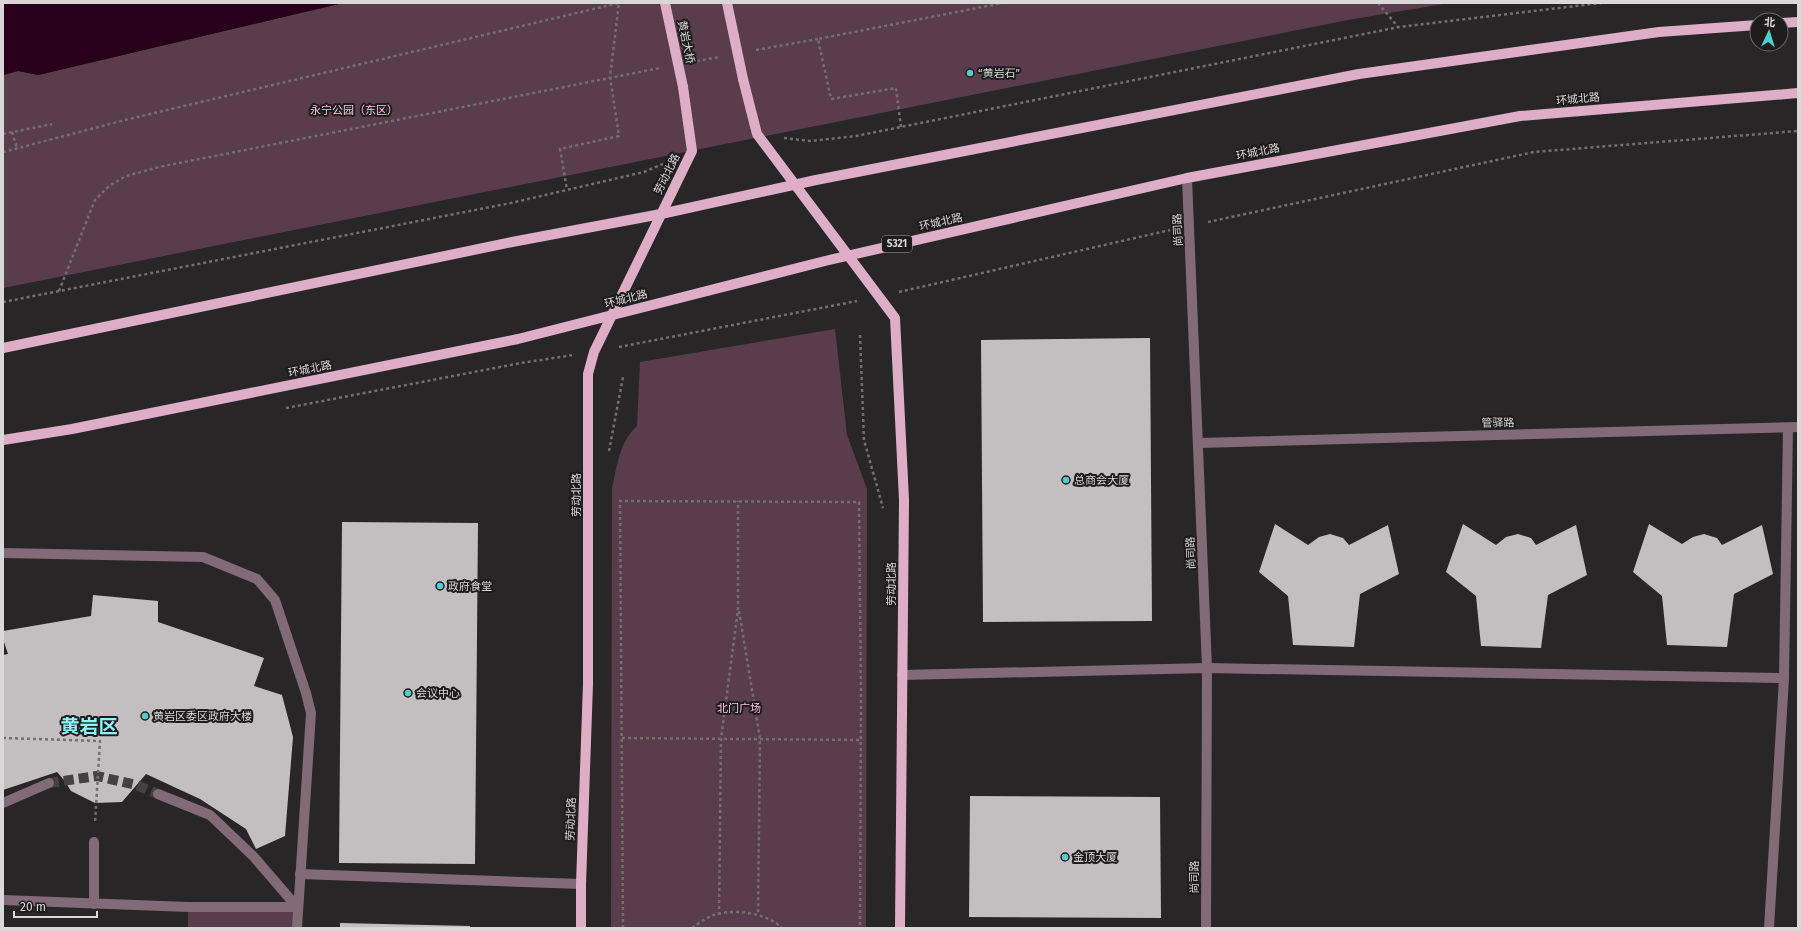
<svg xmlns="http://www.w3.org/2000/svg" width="1801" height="931" viewBox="0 0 1801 931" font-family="'Fira Sans','Noto Sans SC',sans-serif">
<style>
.green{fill:#5a3d4c}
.water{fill:#280019}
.building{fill:#c3bfc1}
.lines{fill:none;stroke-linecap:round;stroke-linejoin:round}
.minor-tunnel{stroke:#444142;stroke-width:10;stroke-dasharray:10 5;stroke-linecap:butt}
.path{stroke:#726f70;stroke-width:2.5;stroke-dasharray:3 3;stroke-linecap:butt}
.minor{stroke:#826a76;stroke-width:10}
.major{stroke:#deaec6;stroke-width:10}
.major-bridge{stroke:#deaec6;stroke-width:10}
.poi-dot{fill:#52cdcf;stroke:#1f1c1e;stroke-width:1.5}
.labels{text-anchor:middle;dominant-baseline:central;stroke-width:4;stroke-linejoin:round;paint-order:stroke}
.shield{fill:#1f1c1e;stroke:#a29fa0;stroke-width:1}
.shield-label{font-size:10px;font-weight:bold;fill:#dad7d8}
.street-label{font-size:11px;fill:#dad7d8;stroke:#1f1c1e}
.poi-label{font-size:11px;fill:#dad7d8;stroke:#1f1c1e;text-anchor:start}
.park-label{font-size:11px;fill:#f6c5dd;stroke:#1f1c1e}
.town-label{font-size:19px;font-weight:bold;fill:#8bf7fa;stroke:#1f1c1e}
</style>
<rect width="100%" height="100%" fill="#292627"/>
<!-- green -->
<g class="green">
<path d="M343,3H1449L1348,20L3,288V75L18,71L39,75Z"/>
<path d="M835,329L847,435L867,489L866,928H611L612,489C617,467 619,442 637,426L640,362Z"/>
<rect x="188" y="907" width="109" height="21"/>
</g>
<!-- water -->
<path class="water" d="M3,3H343L38,75L18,71L3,75Z"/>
<!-- building -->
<g class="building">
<path d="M1150,338L1152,621L983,622L981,340Z"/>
<path d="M342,522L478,523L475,864L339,863Z"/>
<path d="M1275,524L1308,545L1319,537L1330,534L1343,538L1349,545L1388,525L1399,574L1360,594L1354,647L1293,645L1288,596L1259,572Z"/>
<path d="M1463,524L1496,545L1506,537L1518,534L1531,538L1536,545L1576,525L1587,575L1548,595L1541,648L1481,646L1476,596L1446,572Z"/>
<path d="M1649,524L1682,544L1693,537L1704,534L1717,538L1722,545L1762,525L1773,574L1734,594L1727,647L1667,645L1662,596L1633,572Z"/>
<path d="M93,595L158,601V622L264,658L254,686L282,695L293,737L285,836L256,849L246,829L200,799L146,774L122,802L95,803L71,791L64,780L57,772L3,790V655L8,654L3,639V631L91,616Z"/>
<path d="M970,796L1160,797L1161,918L969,917Z"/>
<path d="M340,923L470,926V928H340Z"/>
</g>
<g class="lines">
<!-- minor-tunnel -->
<path class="minor-tunnel" d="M49,783L97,776L136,785L158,794"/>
<!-- path -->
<g class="path">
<path d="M1378,3L1398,27"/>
<path d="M756,50L818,39"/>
<path d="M697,61L719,57"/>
<path d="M901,127L896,88L831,99L818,39L1003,3"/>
<path d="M12,132L17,148"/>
<path d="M3,134L52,124"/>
<path d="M784,138L811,141L856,136L1399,27L1601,3"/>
<path d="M3,152L129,119L619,3L610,77L619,136L560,149L567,190"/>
<path d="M1208,222L1534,152L1798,131"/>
<path d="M59,291L95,200L109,186L126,176L159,167L660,68"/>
<path d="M899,292L1170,230"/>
<path d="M3,302L511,203L644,172L665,163"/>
<path d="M860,335L864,440L883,508"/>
<path d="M619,347L857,301"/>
<path d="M286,408L521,363L573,355"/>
<path d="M609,451L623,377"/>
<path d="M739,611L760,739L758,915"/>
<path d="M3,738L100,741L95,823"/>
<path d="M622,738L861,740"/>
<path d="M719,915L721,739L738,609V501"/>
<path d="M623,928L620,501L859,502L861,699L860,928"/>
<path d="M692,928C698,924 704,919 711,916C731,908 766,912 782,928"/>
</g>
<!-- minor -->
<g class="minor">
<path d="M1187,178L1207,668L1206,928"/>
<path d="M1199,443L1798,427"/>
<path d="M3,553L203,557L257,579L275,600L306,693L311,713L297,928"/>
<path d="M902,675L1207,668L1784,678"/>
<path d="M158,794L210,815L254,857L297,907"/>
<path d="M3,803L49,783"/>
<path d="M300,874L581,884"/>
<path d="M3,900L188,907H297"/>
<path d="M94,904V842"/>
<path d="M1769,928L1784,678L1788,428"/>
</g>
<!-- major -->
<g class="major">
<path d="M1781,23L1798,22"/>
<path d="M743,79L757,134L895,318L904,500L900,928"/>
<path d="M3,348L512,242L661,214L816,180L1359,74L1659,32L1757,25"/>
<path d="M3,440L72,429L518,339L825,261L1187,178L1520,116L1798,93"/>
<path d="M581,928V884L588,684V374L594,352L692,151L683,87"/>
</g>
<!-- major-bridge -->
<g class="major-bridge">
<path d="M665,3L683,87"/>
<path d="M727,3L743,79"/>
</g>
</g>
<!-- markers -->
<g class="poi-dot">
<circle cx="970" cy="73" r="4"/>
<circle cx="1066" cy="480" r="4"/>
<circle cx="440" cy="586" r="4"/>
<circle cx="408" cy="693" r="4"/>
<circle cx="145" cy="716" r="4"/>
<circle cx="1065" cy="857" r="4"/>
</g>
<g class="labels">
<!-- shield labels -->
<rect class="shield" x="882" y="236" width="30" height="16" rx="3"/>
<g class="shield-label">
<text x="897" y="244">S321</text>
</g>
<!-- street labels -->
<g class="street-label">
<text transform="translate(686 42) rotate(78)">黄岩大桥</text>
<text transform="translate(1578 99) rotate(-5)">环城北路</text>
<text transform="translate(1258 152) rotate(-11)">环城北路</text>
<text transform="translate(667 174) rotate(-64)">劳动北路</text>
<text transform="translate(941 222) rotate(-13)">环城北路</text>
<text transform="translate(1178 230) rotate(-93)">尚司路</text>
<text transform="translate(626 299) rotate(-14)">环城北路</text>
<text transform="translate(310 369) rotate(-11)">环城北路</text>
<text transform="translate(1498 423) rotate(-1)">管驿路</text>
<text transform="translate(576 495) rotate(-90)">劳动北路</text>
<text transform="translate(1191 553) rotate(-92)">尚司路</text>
<text transform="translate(891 584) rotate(-90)">劳动北路</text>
<text transform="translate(571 819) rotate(-88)">劳动北路</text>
<text transform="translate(1194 877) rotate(-90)">尚司路</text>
</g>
<!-- poi labels -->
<g class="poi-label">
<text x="978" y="73">“黄岩石”</text>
<text x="1074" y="480">总商会大厦</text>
<text x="448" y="586">政府食堂</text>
<text x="416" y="693">会议中心</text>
<text x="153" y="716">黄岩区委区政府大楼</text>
<text x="1073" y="857">金顶大厦</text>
</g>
<!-- park labels -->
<g class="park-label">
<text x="354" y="110">永宁公园（东区）</text>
<text x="739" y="708">北门广场</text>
</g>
<!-- town labels -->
<g class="town-label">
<text x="89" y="726">黄岩区</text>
</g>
</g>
<!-- border -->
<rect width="1801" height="931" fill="none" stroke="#dad7d8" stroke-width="8"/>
<!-- north arrow -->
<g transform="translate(1769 32) rotate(4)"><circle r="19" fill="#1f1c1e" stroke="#6a6768"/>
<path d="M0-3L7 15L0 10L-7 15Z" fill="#52cdcf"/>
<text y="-6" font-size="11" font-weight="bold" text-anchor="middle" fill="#dad7d8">北</text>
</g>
<!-- scale -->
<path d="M14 911v6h83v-6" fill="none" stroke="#dad7d8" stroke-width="2"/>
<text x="20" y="911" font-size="12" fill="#dad7d8" stroke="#1f1c1e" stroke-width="3" paint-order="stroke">20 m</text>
</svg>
